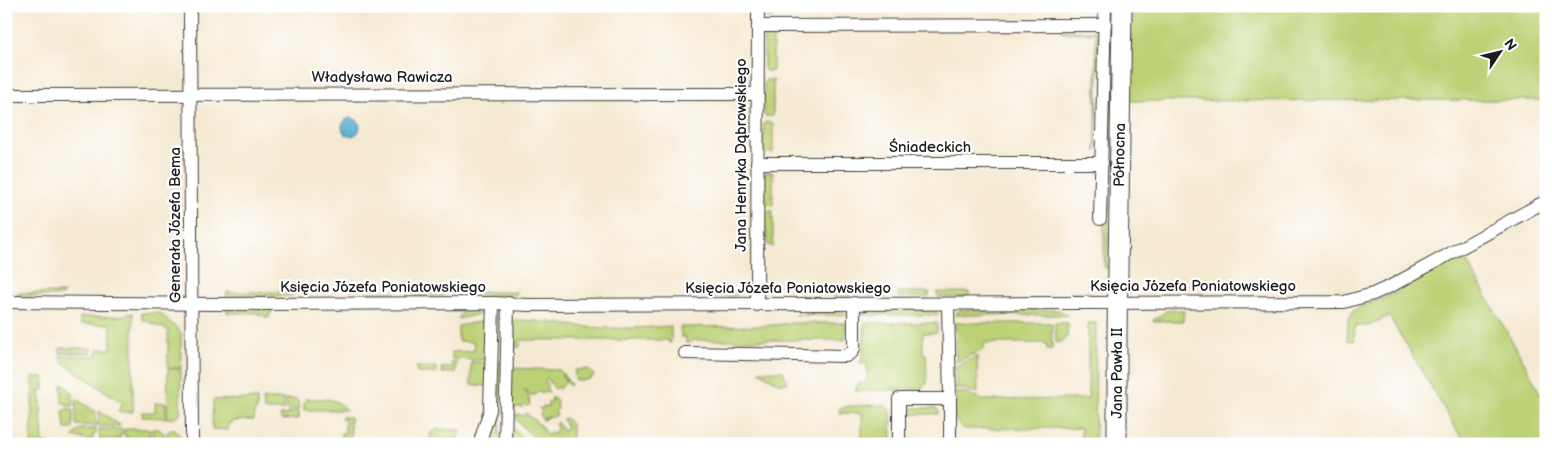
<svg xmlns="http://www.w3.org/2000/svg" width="1552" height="450" viewBox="0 0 1552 450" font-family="'Balsamiq Sans',sans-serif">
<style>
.green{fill:#bcd175;stroke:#6c7648}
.water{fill:#57aed4;stroke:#3a6578}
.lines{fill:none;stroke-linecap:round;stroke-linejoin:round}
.minor-casing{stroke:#3d3b37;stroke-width:14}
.secondary-casing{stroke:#3d3b37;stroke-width:21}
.minor{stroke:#fff;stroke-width:12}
.secondary{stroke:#fff;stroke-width:19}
.labels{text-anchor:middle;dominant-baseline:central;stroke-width:4.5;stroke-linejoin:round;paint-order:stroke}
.street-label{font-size:15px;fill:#1c1c1c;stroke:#fff}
</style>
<rect width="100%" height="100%" fill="#fff"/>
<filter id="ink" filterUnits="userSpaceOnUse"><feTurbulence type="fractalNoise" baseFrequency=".02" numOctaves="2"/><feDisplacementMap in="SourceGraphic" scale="10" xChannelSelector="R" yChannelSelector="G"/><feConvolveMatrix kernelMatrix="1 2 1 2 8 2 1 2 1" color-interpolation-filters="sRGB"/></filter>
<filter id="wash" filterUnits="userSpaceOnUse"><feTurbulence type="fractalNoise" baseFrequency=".0096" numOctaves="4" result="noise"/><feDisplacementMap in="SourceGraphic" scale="20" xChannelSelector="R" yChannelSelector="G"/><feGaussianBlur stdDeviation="1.12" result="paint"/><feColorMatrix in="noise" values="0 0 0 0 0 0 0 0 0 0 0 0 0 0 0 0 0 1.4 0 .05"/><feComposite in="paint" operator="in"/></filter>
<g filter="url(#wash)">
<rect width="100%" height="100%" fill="#f5e9d2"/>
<!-- green -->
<g class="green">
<path d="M764,6H773V18H765Z"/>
<path d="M1109,6H1117L1109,211L1108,210Z"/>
<path d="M1132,6H1546V100L1129,101Z"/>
<path d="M1062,30L1098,31L1099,32L1096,152V33H1062Z"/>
<path d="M764,36H773V71H766L764,69Z"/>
<path d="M766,80H773V116H765L764,114V82Z"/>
<path d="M765,122L773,123V153L763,152L764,124Z"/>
<path d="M764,172H773V205L766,204L764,202Z"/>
<path d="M766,211H773V247L768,245L763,214Z"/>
<path d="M1104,220H1109L1107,269L1104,267Z"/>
<path d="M1457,258L1467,262L1524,362L1544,401L1546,405V444H1465L1389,316L1368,326H1355L1354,341L1347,340L1348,320L1354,310L1397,292L1452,260Z"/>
<path d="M227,292H297L291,296H226Z"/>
<path d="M366,292H394L395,293L392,296H369Z"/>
<path d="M413,292H445V293L443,296H416Z"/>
<path d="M475,292H517L516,295L510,296H477Z"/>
<path d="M701,292H743L736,296H704Z"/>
<path d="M829,292H852L850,296H831Z"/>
<path d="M867,292H891L888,296H868Z"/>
<path d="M898,292H930L928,297H899Z"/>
<path d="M936,292H969V294L967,297H939Z"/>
<path d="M1070,292H1090L1092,297H1072Z"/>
<path d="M17,293H64L62,296H18Z"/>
<path d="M226,309H271L272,313H269V318L256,313H228Z"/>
<path d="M467,309H477L484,313L458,319L460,314Z"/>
<path d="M834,310L843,311L847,315H796Z"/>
<path d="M869,310H933L939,315H862Z"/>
<path d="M959,310H1059L1067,315H955Z"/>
<path d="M1168,310H1184L1183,321H1153V320Z"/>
<path d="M133,313V412H119L118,411L123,403L63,363L60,356H97V349H111V324H80V317L118,316Z"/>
<path d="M141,313H160L181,332V368H168V330L142,319Z"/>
<path d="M489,320L488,360L452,359V352L474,351V342L458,341V326Z"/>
<path d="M512,320C543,320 574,327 605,328C627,329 649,327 671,326V343H669L668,340H520V346L516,348Z"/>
<path d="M792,323H846L845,340H692L690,343H686V337H681L680,327L763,326Z"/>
<path d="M865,323H937V333H923V354H926L927,384L923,385L922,389L855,391L859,383H867V364L860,363L863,354Z"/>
<path d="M955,323H1052V349H1047L1046,343H984V349L956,362Z"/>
<path d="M1055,323H1068L1067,337L1061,342L1056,343Z"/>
<path d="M1088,323H1096L1095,444H1081V428L965,429C950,423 955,406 956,393L966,392L982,400L1088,399Z"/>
<path d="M60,348H91L92,353H60Z"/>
<path d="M977,356L978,393L965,389H956V366Z"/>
<path d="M452,362H456V373H442L441,368L452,367Z"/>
<path d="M471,362L488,363L487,386L471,385Z"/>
<path d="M495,362H502L500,404H496Z"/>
<path d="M416,367H436L437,373H417Z"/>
<path d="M511,368L560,370L571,385L570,386L561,374L566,382L559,389L558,387L555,389L547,378L545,380L548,385L546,388L549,392L547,393L545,391L543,394L539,391L533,396L532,394L530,395L525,389L524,390L530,399L529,400L530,405L526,406L524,404L522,407H515V410L511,414Z"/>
<path d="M168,369H181L180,414L174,418H167Z"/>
<path d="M588,369L594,375L593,377L587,380H575V370Z"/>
<path d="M759,371H783L788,383H779Z"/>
<path d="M33,377H44V390H40L43,443L50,444H31Z"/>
<path d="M62,383L73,393V406H67V403H62Z"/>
<path d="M552,397L554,399L555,398L558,402L556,403L558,409L555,412L557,415L550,418L548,416L546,419L545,417L543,421L540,415L542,412L539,408H543L544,405L545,407L549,406L547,403L551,402Z"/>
<path d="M76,399L95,411L96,426L76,425Z"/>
<path d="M257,399V410H255L254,420L232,421V423H228V430L212,429L213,400Z"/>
<path d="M263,399H284V410H264Z"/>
<path d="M286,399H296L298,402L299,410H287Z"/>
<path d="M306,399C322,399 335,396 346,410H304V402Z"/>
<path d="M155,403H166V418L142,417V412H155Z"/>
<path d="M885,405L891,412L892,444H862V413H840L839,409L849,406Z"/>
<path d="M913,408H935L938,410V414H907L911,409Z"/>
<path d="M66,409H73V429H65L63,411Z"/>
<path d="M99,411L120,425V426H98Z"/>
<path d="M299,412V419L281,420L280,415H287V413Z"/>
<path d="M526,413L540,425L548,436L550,432L553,433L558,429L555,425L557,422L563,430L567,427L562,419L566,418L572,426V444H540L513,417L518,414L523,416Z"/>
<path d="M495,415L500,417V444H485Z"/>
<path d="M342,417H350L351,444H339V440L341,439V433H345V419H341Z"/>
<path d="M511,426L528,444H509Z"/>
<path d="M174,428L181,437V444H167V432Z"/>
<path d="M80,429H96V434L93,435V440H83L82,438L72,437Z"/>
<path d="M99,429H123V434L120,435V439L100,440Z"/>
<path d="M125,429H150V436H147V441L127,439V437H125Z"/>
<path d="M152,429H158L164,433V441H155Z"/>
<path d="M437,429L461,430L458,439H447V444L431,443L430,434Z"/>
</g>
<!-- water -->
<circle class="water" cx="351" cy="127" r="9"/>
</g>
<g filter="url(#ink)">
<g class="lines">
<defs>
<g id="minor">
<path d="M190,6L192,444"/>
<path d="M758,26L1105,25"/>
<path d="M6,95L757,94"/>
<path d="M757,163H1102"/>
<path d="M1100,219L1105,6"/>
<path d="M6,302L220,304L493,303L528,305L1344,302L1373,294L1391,286L1546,201"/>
<path d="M757,305L758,6"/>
<path d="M685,353L846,356L852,352L854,348V303"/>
<path d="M481,444V438L490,410L493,303"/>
<path d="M505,444L508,303"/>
<path d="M899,444V399H950L948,304"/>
<path d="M950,444V399"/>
</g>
<path id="secondary" d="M1117,444V336L1122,6"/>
</defs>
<!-- minor casing -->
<use href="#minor" class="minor-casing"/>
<!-- secondary casing -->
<use href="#secondary" class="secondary-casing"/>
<!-- minor -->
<use href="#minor" class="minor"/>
<!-- secondary -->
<use href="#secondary" class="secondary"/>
</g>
</g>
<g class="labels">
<!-- street labels -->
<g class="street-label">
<text x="382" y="77">Władysława Rawicza</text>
<text x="930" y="147">Śniadeckich</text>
<text transform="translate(741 155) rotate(-90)">Jana Henryka Dąbrowskiego</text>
<text transform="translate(1120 155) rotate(-89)">Północna</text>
<text transform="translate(175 225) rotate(-90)">Generała Józefa Bema</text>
<text x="1193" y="286">Księcia Józefa Poniatowskiego</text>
<text x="383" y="287">Księcia Józefa Poniatowskiego</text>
<text x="788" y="288">Księcia Józefa Poniatowskiego</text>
<text transform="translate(1117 373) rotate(-90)">Jana Pawła II</text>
</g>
</g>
<!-- margin -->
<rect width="1552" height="450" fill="none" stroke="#fff" stroke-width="25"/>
<!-- north arrow -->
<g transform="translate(1500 52) rotate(55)" stroke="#ffffff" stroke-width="4" paint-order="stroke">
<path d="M0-4L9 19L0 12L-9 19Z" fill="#1c1c1c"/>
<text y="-8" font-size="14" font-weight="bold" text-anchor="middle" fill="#1c1c1c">N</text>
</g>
</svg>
